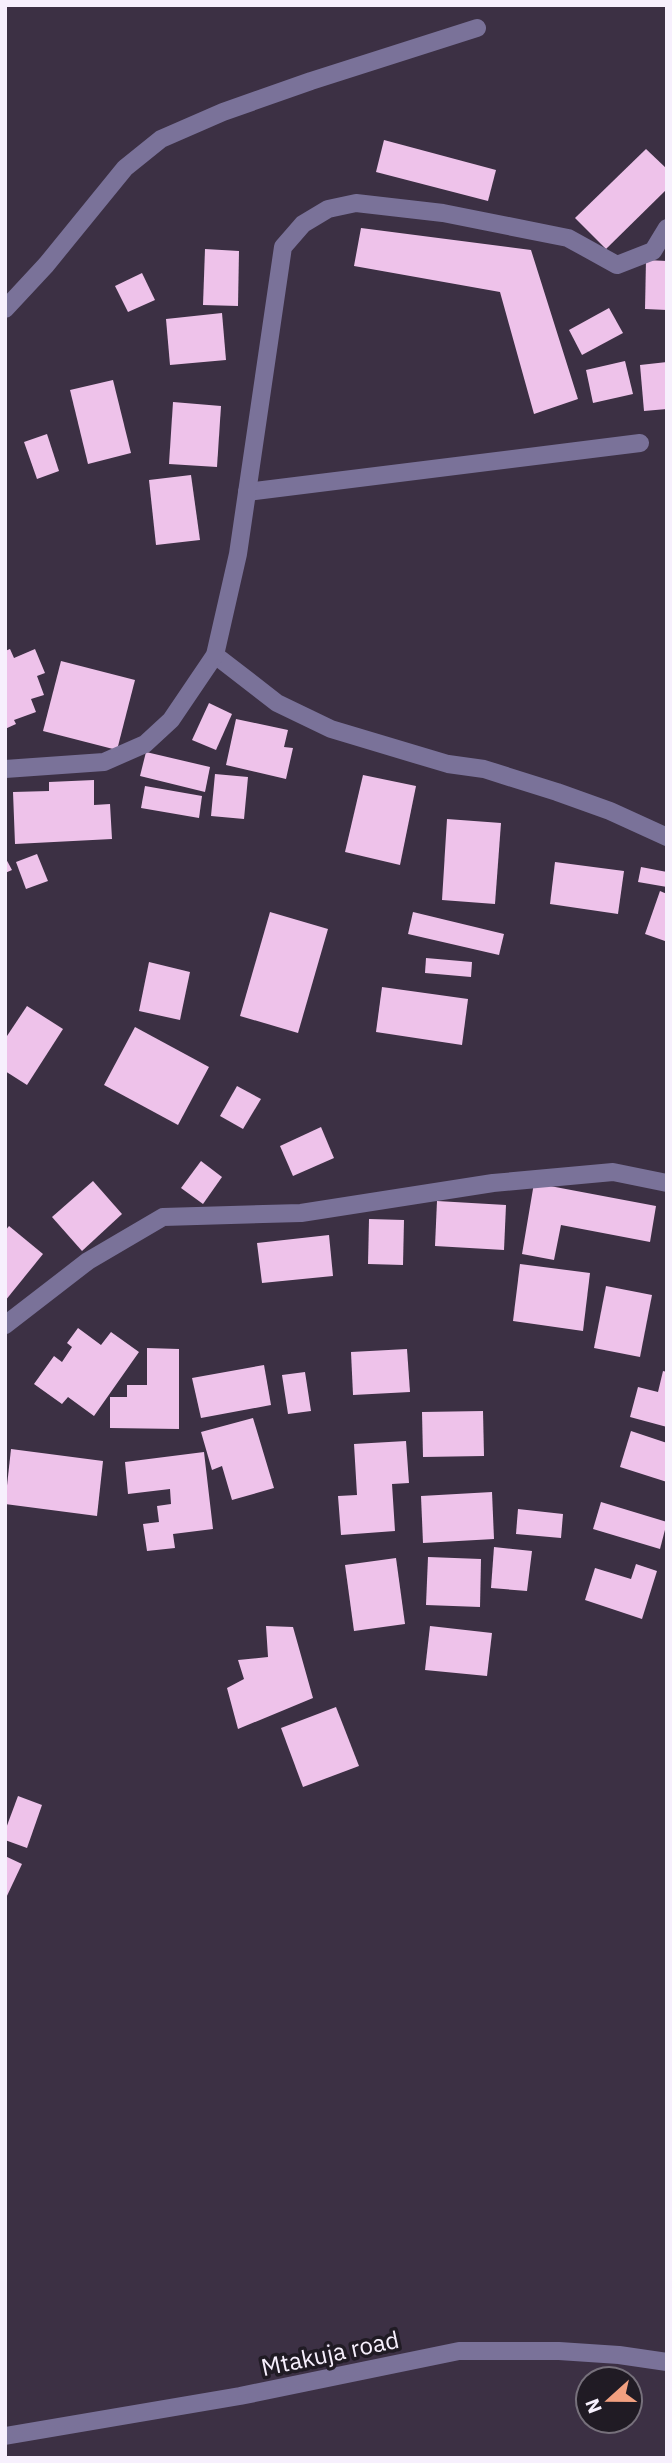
<svg xmlns="http://www.w3.org/2000/svg" width="672" height="2463" viewBox="0 0 672 2463" font-family="'IBM Plex Sans',sans-serif">
<style>
.building{fill:#eec2ea}
.lines{fill:none;stroke-linecap:round;stroke-linejoin:round}
.minor{stroke:#7a7299;stroke-width:18}
.labels{text-anchor:middle;dominant-baseline:central;stroke-width:7;stroke-linejoin:round;paint-order:stroke}
.street-label{font-size:24px;fill:#f7f0fd;stroke:#201b24}
</style>
<rect width="100%" height="100%" fill="#3c3044"/>
<!-- building -->
<g class="building">
<path d="M384,140L496,170L488,201L376,172Z"/>
<path d="M646,149L667,169V189L606,249L575,218Z"/>
<path d="M361,228L531,250L578,399L534,414L500,292L354,266Z"/>
<path d="M205,249L239,251L238,306L203,305Z"/>
<path d="M646,260L667,261V310L645,309Z"/>
<path d="M142,273L155,300L128,312L115,286Z"/>
<path d="M609,308L623,333L582,355L569,330Z"/>
<path d="M222,313L226,360L170,365L166,319Z"/>
<path d="M625,361L633,394L593,403L586,370Z"/>
<path d="M667,362V409L644,411L640,365Z"/>
<path d="M113,380L131,453L88,464L70,390Z"/>
<path d="M173,402L221,406L217,467L169,464Z"/>
<path d="M47,434L59,471L37,479L24,442Z"/>
<path d="M191,475L200,540L156,545L149,480Z"/>
<path d="M10,649L14,658L35,649L45,673L37,676L44,695L31,699L36,712L14,720L16,724L5,729V651Z"/>
<path d="M61,661L135,680L117,750L43,731Z"/>
<path d="M209,703L232,714L216,750L192,740Z"/>
<path d="M236,719L288,730L284,747L293,748L286,779L226,765Z"/>
<path d="M146,752L210,767L205,792L140,776Z"/>
<path d="M215,774L248,777L244,819L211,816Z"/>
<path d="M363,775L416,786L400,865L345,852Z"/>
<path d="M94,780V805L110,804L112,839L15,844L13,792L49,791V782Z"/>
<path d="M145,786L202,796L199,818L141,808Z"/>
<path d="M447,819L501,823L495,904L442,900Z"/>
<path d="M37,854L48,881L26,889L16,862Z"/>
<path d="M5,857L12,870L5,873Z"/>
<path d="M555,862L624,871L618,914L550,904Z"/>
<path d="M641,867L667,872V887L638,882Z"/>
<path d="M660,891L667,894V935L665,941L645,934Z"/>
<path d="M270,912L328,929L298,1033L240,1016Z"/>
<path d="M413,912L504,934L499,955L408,934Z"/>
<path d="M426,958L472,962L471,977L425,973Z"/>
<path d="M149,962L190,972L180,1020L139,1011Z"/>
<path d="M382,987L468,999L462,1045L376,1032Z"/>
<path d="M27,1006L63,1029L27,1085L5,1071V1039Z"/>
<path d="M135,1027L209,1067L178,1125L104,1085Z"/>
<path d="M237,1086L261,1099L243,1129L220,1116Z"/>
<path d="M321,1127L334,1158L293,1176L280,1146Z"/>
<path d="M201,1161L222,1177L203,1204L181,1188Z"/>
<path d="M93,1181L122,1214L82,1251L52,1217Z"/>
<path d="M534,1183L656,1206L650,1242L561,1225L554,1260L522,1254Z"/>
<path d="M437,1201L506,1205L504,1250L435,1246Z"/>
<path d="M369,1219L404,1220L403,1265L368,1264Z"/>
<path d="M9,1226L43,1254L5,1301V1231Z"/>
<path d="M329,1235L333,1276L262,1283L257,1243Z"/>
<path d="M520,1264L590,1273L583,1331L513,1321Z"/>
<path d="M606,1286L652,1295L640,1357L594,1348Z"/>
<path d="M78,1328L101,1345L111,1332L139,1352L94,1416L68,1397L62,1404L34,1384L54,1356L62,1362L72,1347L67,1343Z"/>
<path d="M147,1348L179,1349V1429L110,1428V1397H127V1385H147Z"/>
<path d="M407,1349L410,1392L353,1395L351,1352Z"/>
<path d="M264,1365L271,1405L201,1418L192,1378Z"/>
<path d="M663,1371L667,1372V1427L630,1417L638,1387L658,1392Z"/>
<path d="M305,1372L311,1411L288,1414L282,1375Z"/>
<path d="M483,1411L484,1456L423,1457L422,1412Z"/>
<path d="M253,1418L274,1488L232,1500L222,1466L212,1470L201,1432Z"/>
<path d="M631,1431L667,1443V1482L620,1467Z"/>
<path d="M406,1441L409,1483L392,1484L395,1531L341,1535L338,1496L357,1495L354,1444Z"/>
<path d="M11,1449L103,1461L97,1516L5,1504Z"/>
<path d="M204,1452L213,1529L173,1534L175,1548L147,1551L143,1524L159,1522L157,1506L171,1504L170,1489L128,1494L125,1462Z"/>
<path d="M492,1492L494,1539L423,1543L421,1496Z"/>
<path d="M601,1502L667,1522L660,1549L593,1529Z"/>
<path d="M518,1509L563,1514L561,1538L516,1534Z"/>
<path d="M494,1547L532,1551L527,1591L491,1588Z"/>
<path d="M428,1557L481,1559L480,1607L426,1605Z"/>
<path d="M396,1558L405,1624L354,1631L345,1565Z"/>
<path d="M636,1564L657,1571L642,1619L585,1600L595,1568L631,1579Z"/>
<path d="M266,1626L293,1627L313,1698L238,1729L227,1688L244,1679L238,1660L268,1657Z"/>
<path d="M430,1626L492,1633L487,1676L425,1670Z"/>
<path d="M336,1707L359,1766L303,1787L281,1728Z"/>
<path d="M18,1796L42,1805L27,1848L5,1840V1831Z"/>
<path d="M5,1856L22,1864L5,1900Z"/>
</g>
<g class="lines">
<!-- minor -->
<g class="minor">
<path d="M5,309L46,265L125,168L161,139L223,112L311,81L477,28"/>
<path d="M247,492L640,443"/>
<path d="M215,655L277,703L331,729L448,764L484,769L557,792L610,811L667,837"/>
<path d="M5,769L104,762L145,744L171,720L215,655L238,554L283,247L303,224L328,209L356,203L443,213L568,238L617,265L653,251L667,228"/>
<path d="M5,1325L88,1261L163,1217L301,1213L493,1183L613,1172L667,1183"/>
<path d="M5,2436L240,2396L459,2351H559L619,2355L667,2362"/>
</g>
</g>
<g class="labels">
<!-- street labels -->
<g class="street-label">
<text transform="translate(330 2353) rotate(-12)">Mtakuja road</text>
</g>
</g>
<!-- border -->
<rect width="672" height="2463" fill="none" stroke="#f7f0fd" stroke-width="14"/>
<!-- north arrow -->
<g transform="translate(609 2400) rotate(249)"><circle r="33" fill="#201b24" stroke="#76707b" stroke-width="2"/>
<path d="M0-5L12 26L0 18L-12 26Z" fill="#f2a080"/>
<text y="-10" font-size="19" font-weight="bold" text-anchor="middle" fill="#f7f0fd">N</text>
</g>
</svg>
